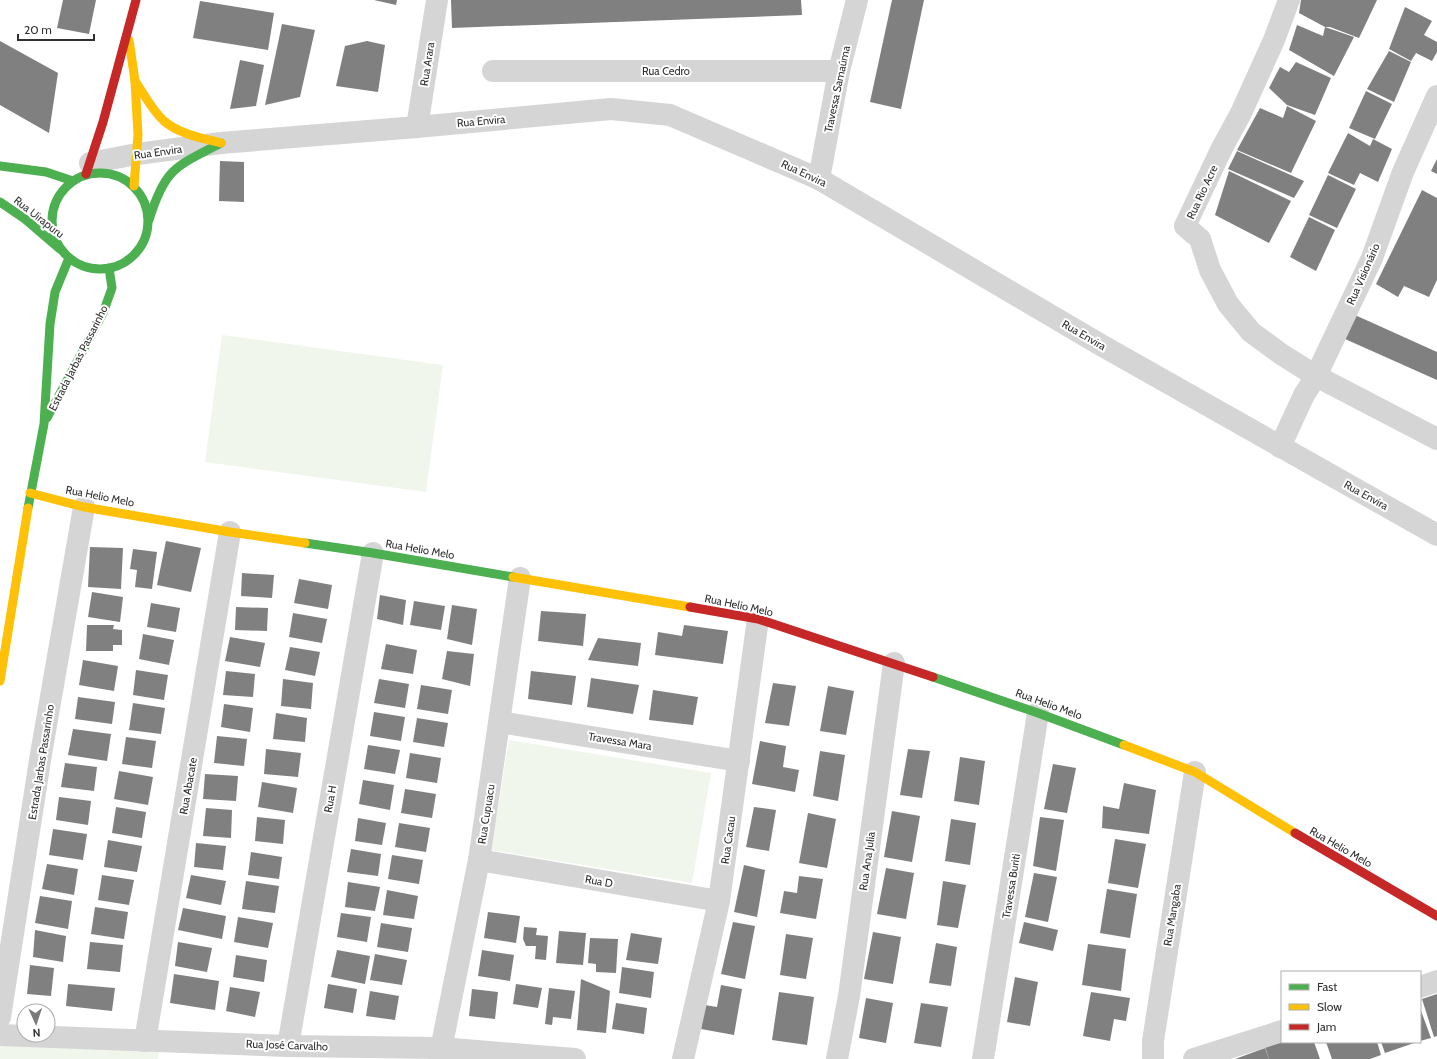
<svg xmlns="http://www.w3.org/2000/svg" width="1437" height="1059" viewBox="0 0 1437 1059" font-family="Cabin,sans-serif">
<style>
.green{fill:#f1f6ed}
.building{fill:#808080}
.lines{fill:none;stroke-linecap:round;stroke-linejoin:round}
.street{stroke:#d5d5d5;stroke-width:22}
.fast{stroke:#4caf50;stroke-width:9}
.slow{stroke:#ffc107;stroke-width:9}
.jam{stroke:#c62828;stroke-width:9}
.labels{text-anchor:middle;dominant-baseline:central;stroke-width:4;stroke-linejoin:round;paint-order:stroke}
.street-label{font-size:11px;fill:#313131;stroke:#fff}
</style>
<rect width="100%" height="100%" fill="#fff"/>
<!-- green -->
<g class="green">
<path d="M222,335L443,365L426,492L205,462Z"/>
<path d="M509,740L711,773L692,883L491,850Z"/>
<path d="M0,1040L159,1052L158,1059H0Z"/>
</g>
<!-- building -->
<g class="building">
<path d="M63,0H96L89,34L57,28Z"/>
<path d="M374,0H397L396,5Z"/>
<path d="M451,0H801L802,15L452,28Z"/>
<path d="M892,0H924L901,109L870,102Z"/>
<path d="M1301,0H1377L1359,38L1330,27H1325L1299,13Z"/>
<path d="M200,1L274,13L268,50L193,38Z"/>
<path d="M1405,7L1432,21L1424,35L1437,42V52L1432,61L1416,53L1411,61L1389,49Z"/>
<path d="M282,24L315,30L300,97L265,105Z"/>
<path d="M1297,25L1323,36L1325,27L1354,37L1334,76L1289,50Z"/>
<path d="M0,41L58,73L49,133L0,105Z"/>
<path d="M367,41L385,45L378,92L336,86L345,46Z"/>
<path d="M1389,51L1411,62L1394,102L1367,89Z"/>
<path d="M240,60L264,65L256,106L230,109Z"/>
<path d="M1296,62L1331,78L1315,115L1287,105L1269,88L1280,67L1289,72Z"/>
<path d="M1366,91L1392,104L1375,139L1349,128Z"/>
<path d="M1287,106L1316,121L1291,173L1237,150L1260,108L1283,118Z"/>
<path d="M1348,133L1370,146L1373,139L1392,149L1378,182L1360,173L1354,185L1328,173Z"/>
<path d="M1237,151L1304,181L1294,198L1228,169Z"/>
<path d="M1437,159V174L1431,171Z"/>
<path d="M220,161L244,162V202L219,201Z"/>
<path d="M1229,171L1291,201L1269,243L1215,215Z"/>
<path d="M1328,175L1356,189L1337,228L1309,215Z"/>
<path d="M1422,190L1437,198V280L1429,297L1404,286L1398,297L1376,284Z"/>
<path d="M1309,217L1335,230L1316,271L1290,257Z"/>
<path d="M1355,315L1437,352V380L1345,339Z"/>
<path d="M166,541L201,548L191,592L157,585Z"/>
<path d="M90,547L123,548L121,589L88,587Z"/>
<path d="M133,549L157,552L152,589L135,587L137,570L130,569Z"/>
<path d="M242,573L274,575L272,598L241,596Z"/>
<path d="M299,579L332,585L328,609L294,603Z"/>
<path d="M92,592L123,597L120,622L88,617Z"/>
<path d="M380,595L406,600L403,625L377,619Z"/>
<path d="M414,601L445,606L441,630L410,625Z"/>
<path d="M151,603L180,608L176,632L147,627Z"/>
<path d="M452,605L477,609L472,645L447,639Z"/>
<path d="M236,607L268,608L267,631L235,630Z"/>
<path d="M541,611L586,614L583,646L538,641Z"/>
<path d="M293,613L327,619L322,643L289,637Z"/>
<path d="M87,625H114L113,629L122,630V645H113V651H86Z"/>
<path d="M684,625L728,631L723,664L655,655L658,632L682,636Z"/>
<path d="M143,634L174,640L169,665L139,659Z"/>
<path d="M230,637L265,643L260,667L225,661Z"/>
<path d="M598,638L641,643L638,666L588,660Z"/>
<path d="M386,644L417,650L413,674L381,669Z"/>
<path d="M290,647L320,652L315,676L285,670Z"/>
<path d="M447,651L474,654L470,686L442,679Z"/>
<path d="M83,660L118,666L114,691L79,685Z"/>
<path d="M136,670L168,675L164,700L133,695Z"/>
<path d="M226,671L255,674L253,697L223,695Z"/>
<path d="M531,671L576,676L572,705L528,699Z"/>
<path d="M591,678L639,685L633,714L587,707Z"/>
<path d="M283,679L313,683L311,709L281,706Z"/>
<path d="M379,679L409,684L405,708L374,703Z"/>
<path d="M773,683L796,686L789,726L765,723Z"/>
<path d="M421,685L452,690L448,714L417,709Z"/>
<path d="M828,686L854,691L846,735L820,731Z"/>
<path d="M653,690L698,697L693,725L649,720Z"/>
<path d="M78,697L115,702L112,724L75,719Z"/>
<path d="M133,703L165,708L161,734L129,730Z"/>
<path d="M224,704L253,708L250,732L221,727Z"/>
<path d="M374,712L405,717L401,741L370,736Z"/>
<path d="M276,713L307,718L305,742L273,739Z"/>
<path d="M417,718L448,723L444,747L413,742Z"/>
<path d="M73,729L111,734L107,761L68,755Z"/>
<path d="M217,736L247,739L244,766L214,763Z"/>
<path d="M126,737L156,741L152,768L122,764Z"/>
<path d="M760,741L786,746L783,767L799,770L795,792L752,784Z"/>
<path d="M368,745L400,750L395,774L364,769Z"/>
<path d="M266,749L301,753L298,777L264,774Z"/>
<path d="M908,749L930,751L922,798L900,795Z"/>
<path d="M820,751L845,755L838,801L813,796Z"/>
<path d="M410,753L441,758L437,783L406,778Z"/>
<path d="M960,757L985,761L979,805L954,801Z"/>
<path d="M65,763L97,767L94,791L61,787Z"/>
<path d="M1053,764L1076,768L1067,813L1044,809Z"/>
<path d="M119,771L153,777L148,805L114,799Z"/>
<path d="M205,774L238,776L236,801L203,799Z"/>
<path d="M363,780L394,785L390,810L359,804Z"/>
<path d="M262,782L297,788L293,813L258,807Z"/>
<path d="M1124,783L1156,790L1149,834L1102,828L1103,806L1119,809Z"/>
<path d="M405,789L436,794L432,818L401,813Z"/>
<path d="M59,797L91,801L88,825L56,820Z"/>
<path d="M116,807L146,812L142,838L112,833Z"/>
<path d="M754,807L776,810L769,851L746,847Z"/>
<path d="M206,808L232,810L231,838L203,836Z"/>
<path d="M892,811L920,816L912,862L884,857Z"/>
<path d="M808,813L836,819L827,868L799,863Z"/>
<path d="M257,817L285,820L283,844L255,841Z"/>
<path d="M1040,817L1064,820L1056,871L1033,866Z"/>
<path d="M358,818L386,823L382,845L355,841Z"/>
<path d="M951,819L976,823L970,865L945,861Z"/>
<path d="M399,823L430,828L426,852L395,847Z"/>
<path d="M53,829L87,834L83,860L49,855Z"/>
<path d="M1115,839L1146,844L1138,888L1108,883Z"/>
<path d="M108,840L142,846L137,872L104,867Z"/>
<path d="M196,843L226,846L223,870L194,867Z"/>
<path d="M351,849L381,854L378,876L347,872Z"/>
<path d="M251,852L282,857L279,879L248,875Z"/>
<path d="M392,855L423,860L419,884L388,879Z"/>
<path d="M47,864L78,869L74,895L42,889Z"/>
<path d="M744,865L765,870L757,917L734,912Z"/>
<path d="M886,868L914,873L906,919L877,914Z"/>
<path d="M1034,873L1057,877L1048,922L1025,917Z"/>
<path d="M102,875L134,880L129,905L98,900Z"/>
<path d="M191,875L226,881L221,905L186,898Z"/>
<path d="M799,876L823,879L816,919L780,913L784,891L797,893Z"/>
<path d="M246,881L279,886L275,913L242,909Z"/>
<path d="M943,881L966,885L958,928L937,925Z"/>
<path d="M348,882L380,887L375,911L345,907Z"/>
<path d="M1107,889L1137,894L1130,938L1100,933Z"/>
<path d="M387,890L418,896L414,919L383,915Z"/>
<path d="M40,896L72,901L68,929L35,923Z"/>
<path d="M95,907L128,912L124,939L91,934Z"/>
<path d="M183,908L226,916L222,939L178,930Z"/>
<path d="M488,912L520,916L516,943L484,938Z"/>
<path d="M341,913L371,917L367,942L337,937Z"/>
<path d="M238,917L273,923L268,948L234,942Z"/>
<path d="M733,922L755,926L745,979L721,974Z"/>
<path d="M1024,922L1058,930L1053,951L1019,943Z"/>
<path d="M381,923L412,928L408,952L377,947Z"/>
<path d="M524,927L537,928L536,935L548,936L546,960L535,959L536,946H526L523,939Z"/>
<path d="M35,930L66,936L63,962L33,957Z"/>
<path d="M559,931L586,933L583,965L556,963Z"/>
<path d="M873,932L901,937L893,984L864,979Z"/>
<path d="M631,933L662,938L658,964L626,960Z"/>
<path d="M786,934L813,938L806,979L780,975Z"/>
<path d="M590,938L618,939L616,973L596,972V964L588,963Z"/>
<path d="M90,942L123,945L120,972L87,969Z"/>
<path d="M178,942L212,948L207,972L175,966Z"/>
<path d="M936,943L957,947L951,986L929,983Z"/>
<path d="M1088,944L1126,949L1121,991L1082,985Z"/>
<path d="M337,950L370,956L365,984L331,977Z"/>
<path d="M482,950L514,955L510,981L478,976Z"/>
<path d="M375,954L407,960L402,985L370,980Z"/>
<path d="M236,955L267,960L264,982L233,977Z"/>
<path d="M30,965L54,968L51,996L27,994Z"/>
<path d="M622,967L654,972L651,998L619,993Z"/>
<path d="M174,974L219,981L215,1010L170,1003Z"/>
<path d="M1015,977L1038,982L1030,1026L1007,1022Z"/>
<path d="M581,979L610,991L606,1033L577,1030Z"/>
<path d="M68,984L115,988L112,1011L66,1006Z"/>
<path d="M328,984L357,989L353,1013L324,1008Z"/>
<path d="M516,984L542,988L538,1008L513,1004Z"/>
<path d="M721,985L742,989L734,1035L701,1029L705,1005L717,1007Z"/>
<path d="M230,987L260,992L255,1017L226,1011Z"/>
<path d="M549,988L575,991L571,1019L553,1017L552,1025L545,1024Z"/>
<path d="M472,989L498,992L495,1019L469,1016Z"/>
<path d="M370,991L399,996L395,1020L366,1016Z"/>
<path d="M779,992L814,997L807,1045L772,1040Z"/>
<path d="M1091,992L1130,998L1126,1021L1114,1019L1110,1041L1083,1036Z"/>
<path d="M1437,994V1036L1434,1037L1422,999Z"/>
<path d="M866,998L893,1003L886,1043L859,1038Z"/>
<path d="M616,1003L647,1008L644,1034L612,1029Z"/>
<path d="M921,1003L948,1007L941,1047L914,1043Z"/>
<path d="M1420,1008L1431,1038L1420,1041Z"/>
<path d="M1282,1042H1314L1320,1059H1269L1265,1047Z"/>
<path d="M1326,1042H1377L1381,1055L1370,1059H1332Z"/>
<path d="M1381,1042H1417L1385,1053Z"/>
<path d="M1265,1048L1269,1059H1235Z"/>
</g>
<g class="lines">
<!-- street -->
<g class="street">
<path d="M1289,0L1274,40L1241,113L1222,148L1185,226L1200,239L1210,270L1228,304L1251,332L1281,354L1316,376L1437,439"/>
<path d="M493,71H839"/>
<path d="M417,127L437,0"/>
<path d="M90,163L137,154L221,143L417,127L611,109L670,115L819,179L1101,345L1437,535"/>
<path d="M819,179L839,71L857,0"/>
<path d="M1280,447L1304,395L1316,376L1372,258L1403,172L1437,96"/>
<path d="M500,722L739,761"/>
<path d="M479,860L719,901"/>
<path d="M1420,987L1437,981"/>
<path d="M0,1017L41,754L84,507"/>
<path d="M0,1035L288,1046L441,1048L575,1059"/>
<path d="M145,1041L230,532"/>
<path d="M288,1046L373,553"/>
<path d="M439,1059L479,860L520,578"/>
<path d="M683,1059L719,901L758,619"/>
<path d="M837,1059L849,996L894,663"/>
<path d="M983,1059L1038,713"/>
<path d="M1153,1059V1041L1195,772"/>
<path d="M1194,1059L1282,1031"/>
</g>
<!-- fast -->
<g class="fast">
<path d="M0,166L46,172L73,181"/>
<circle cx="100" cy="221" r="48"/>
<path d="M0,202L25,219L60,249"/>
<path d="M149,220C165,168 175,167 221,143"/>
<path d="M47,418L103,313L112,288L109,268"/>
<path d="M28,508L44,424L50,324L55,292L69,258"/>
<path d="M305,543L373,553L513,577"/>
<path d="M933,677L1038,713L1124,745"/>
</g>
<!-- slow -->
<g class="slow">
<path d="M129,40L135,81L138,135L134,186"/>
<path d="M135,81C144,94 152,110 164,121C179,134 202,138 221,143"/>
<path d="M30,493L84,507L230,532L305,543"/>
<path d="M513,577L690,607"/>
<path d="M0,681L28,508"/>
<path d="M1124,745L1195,772L1295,833"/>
</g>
<!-- jam -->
<g class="jam">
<path d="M86,174L103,122L136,0"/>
<path d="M690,607L758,619L933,677"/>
<path d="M1295,833L1437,916"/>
</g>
</g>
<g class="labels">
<!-- street labels -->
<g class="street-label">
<text transform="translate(427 64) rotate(-81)">Rua Arara</text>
<text x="666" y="71">Rua Cedro</text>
<text transform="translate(837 89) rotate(-78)">Travessa Samaúma</text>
<text transform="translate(481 121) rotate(-5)">Rua Envira</text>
<text transform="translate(158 152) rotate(-8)">Rua Envira</text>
<text transform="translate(804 173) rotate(25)">Rua Envira</text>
<text transform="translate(1202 192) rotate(-65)">Rua Rio Acre</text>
<text transform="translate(39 217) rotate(38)">Rua Uirapuru</text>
<text transform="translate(1363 274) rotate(-66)">Rua Visionário</text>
<text transform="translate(1084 335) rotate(30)">Rua Envira</text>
<text transform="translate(78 358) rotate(-63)">Estrada Jarbas Passarinho</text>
<text transform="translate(1366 495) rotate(29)">Rua Envira</text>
<text transform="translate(100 496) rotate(11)">Rua Helio Melo</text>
<text transform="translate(420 549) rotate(10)">Rua Helio Melo</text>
<text transform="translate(739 605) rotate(12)">Rua Helio Melo</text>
<text transform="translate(1049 704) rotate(20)">Rua Helio Melo</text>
<text transform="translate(620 741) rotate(9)">Travessa Mara</text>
<text transform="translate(41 762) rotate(-81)">Estrada Jarbas Passarinho</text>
<text transform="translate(188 786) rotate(-80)">Rua Abacate</text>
<text transform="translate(330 799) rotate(-80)">Rua H</text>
<text transform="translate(486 814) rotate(-81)">Rua Cupuacu</text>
<text transform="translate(728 840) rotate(-82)">Rua Cacau</text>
<text transform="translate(1341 847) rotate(30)">Rua Helio Melo</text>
<text transform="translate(867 861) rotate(-82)">Rua Ana Julia</text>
<text transform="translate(599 881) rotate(10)">Rua D</text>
<text transform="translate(1011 886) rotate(-81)">Travessa Buriti</text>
<text transform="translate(1172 915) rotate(-81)">Rua Mangaba</text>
<text transform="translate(287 1045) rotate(2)">Rua José Carvalho</text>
</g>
</g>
<!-- legend -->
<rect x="1281" y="971" width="140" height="72" fill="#ffffff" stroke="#adadad"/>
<rect x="1289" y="984" width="20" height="6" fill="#4caf50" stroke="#adadad"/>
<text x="1317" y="991" font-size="12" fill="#313131">Fast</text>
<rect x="1289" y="1004" width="20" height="6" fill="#ffc107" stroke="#adadad"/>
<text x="1317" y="1011" font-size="12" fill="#313131">Slow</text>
<rect x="1289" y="1024" width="20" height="6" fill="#c62828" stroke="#adadad"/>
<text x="1317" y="1031" font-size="12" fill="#313131">Jam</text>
<!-- north arrow -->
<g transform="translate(36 1023) rotate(177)"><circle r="19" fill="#ffffff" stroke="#adadad"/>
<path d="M0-3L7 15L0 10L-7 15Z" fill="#797979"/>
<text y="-6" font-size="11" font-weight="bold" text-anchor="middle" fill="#313131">N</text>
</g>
<!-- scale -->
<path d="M18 34v6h76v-6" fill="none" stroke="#313131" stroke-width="2"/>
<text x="24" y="34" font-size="12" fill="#313131" stroke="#ffffff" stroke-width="3" paint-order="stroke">20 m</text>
</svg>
